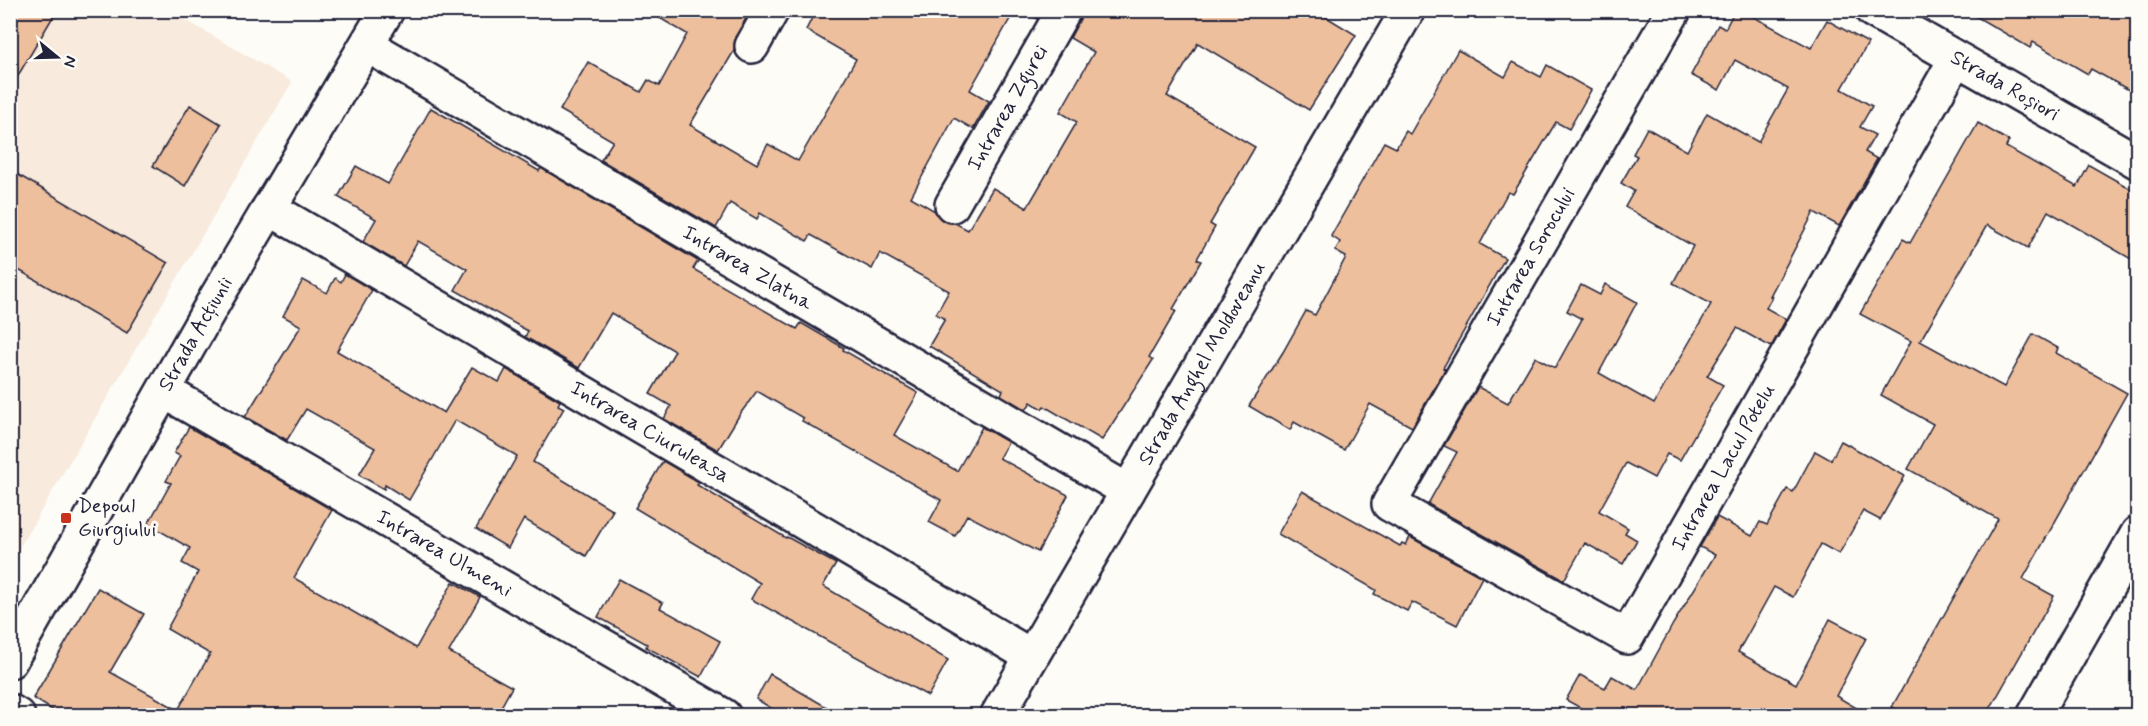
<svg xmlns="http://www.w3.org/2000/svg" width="2148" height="726" viewBox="0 0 2148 726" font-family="Mynerve,sans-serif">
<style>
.built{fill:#f8eadc}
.building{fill:#edbf9d;stroke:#22223b;stroke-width:1.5}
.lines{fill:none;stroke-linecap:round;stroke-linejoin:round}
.minor-casing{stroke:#22223b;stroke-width:38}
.minor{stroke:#fdfcf7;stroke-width:33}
.poi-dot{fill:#c8321e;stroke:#fdfcf7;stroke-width:2}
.labels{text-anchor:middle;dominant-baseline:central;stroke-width:6;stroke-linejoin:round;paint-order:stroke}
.street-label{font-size:21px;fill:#22223b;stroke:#fdfcf7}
.poi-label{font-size:21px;fill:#22223b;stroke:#fdfcf7;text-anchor:start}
</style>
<rect width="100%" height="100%" fill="#fdfcf7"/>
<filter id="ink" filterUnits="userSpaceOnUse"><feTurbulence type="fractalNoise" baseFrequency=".0167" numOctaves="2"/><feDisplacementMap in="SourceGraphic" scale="12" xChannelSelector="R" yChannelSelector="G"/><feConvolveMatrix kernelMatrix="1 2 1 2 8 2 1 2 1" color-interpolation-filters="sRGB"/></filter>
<g filter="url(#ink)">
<!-- built -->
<path class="built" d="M11,11H170L292,82L11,562Z"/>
<!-- building -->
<g class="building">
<path d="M10,10H57L10,89Z"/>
<path d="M646,10H735L747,17L735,37L734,51L690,125L757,164L768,144L798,161L856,59L806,30L816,10H1015L970,90L989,101L973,129L954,118L911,197L935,211L943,221L955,223L968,230L993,188L1027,208L1077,122L1060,112L1094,52L1070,38L1080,19L1083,10H1315L1356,35L1309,110L1198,43L1167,96L1255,147L1210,224L1215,227L1197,259L1201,261L1173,309L1176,311L1149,357L1153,360L1102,440L1044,406L1042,409L1031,402L1026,410L1001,395L1003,390L929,346L945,319L936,314L949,291L880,253L872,269L811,235L807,241L760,213L757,219L730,203L716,228L601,160L613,141L560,110L588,62L641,92L648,80L659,86L687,34Z"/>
<path d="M1022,10H1042L1037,19Z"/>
<path d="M1735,10H1741L1811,48L1827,20L1868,43L1842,89L1872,106L1860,127L1875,135L1865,152L1877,159L1839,226L1814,212L1770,296L1772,297L1766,308L1786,319L1771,347L1737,328L1707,376L1723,385L1680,460L1667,454L1654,478L1626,463L1599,511L1628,528L1625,533L1637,540L1623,564L1585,543L1564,580L1428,504L1457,452L1444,446L1478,387L1508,403L1535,357L1555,368L1582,319L1567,311L1581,285L1600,295L1605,284L1637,302L1599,373L1654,404L1711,304L1673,283L1693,246L1625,207L1634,191L1621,183L1637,156L1633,154L1647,128L1687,151L1707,113L1758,142L1788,89L1735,60L1719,90L1691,75L1718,25L1725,29Z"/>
<path d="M1965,10H2138V95L2091,69L2088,74L2033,42L2030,48Z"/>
<path d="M1458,50L1505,77L1513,62L1541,77L1547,65L1591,90L1569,129L1556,122L1513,194L1508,192L1480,244L1505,258L1443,368L1445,369L1412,427L1370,404L1344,450L1294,422L1290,430L1249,406L1283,352L1306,311L1315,315L1346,257L1335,251L1340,242L1331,236L1384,142L1396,148L1406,131L1410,134Z"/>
<path d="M190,105L221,124L185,186L153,166Z"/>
<path d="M431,108L539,171L541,168L698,261L693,269L797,329L801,323L844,348L843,350L918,393L894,435L957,471L982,427L1008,442L999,458L1068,495L1038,552L967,515L955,536L929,522L941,500L802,421L803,418L757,391L740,414L718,450L664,419L671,406L650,394L675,351L611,313L579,368L525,337L528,331L455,290L467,269L418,241L404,266L363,242L376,219L338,197L356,166L388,184Z"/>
<path d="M1978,123L2009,141L2006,147L2077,187L2089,165L2138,193V263L2048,211L2028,248L1987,225L1920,341L2004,387L2033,334L2058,348L2056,353L2127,393L2023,579L2054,596L1986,716H1908L1892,707L1998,519L1908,469L1933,424L1881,395L1911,341L1860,314L1903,239L1910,243Z"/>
<path d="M10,170L168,263L127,333L10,265Z"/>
<path d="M345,274L372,290L337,351L444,413L472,367L499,382L506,369L560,401L558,405L564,408L533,462L613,510L586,556L524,519L508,548L476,529L517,456L455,420L409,500L385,485L384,489L359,475L375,448L306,409L287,440L245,417L301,326L283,316L303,280L327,293L335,278L341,282Z"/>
<path d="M189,427L332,510L294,578L416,648L453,582L480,597L449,652L512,687L496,716H62L33,698L98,588L144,614L110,672L178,710L210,654L167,629L198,572L182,563L190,548L148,524L171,483L166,481L180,456L174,453Z"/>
<path d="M1841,441L1905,476L1880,520L1863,511L1839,554L1821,544L1793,597L1774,587L1738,652L1796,684L1830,619L1866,638L1836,696L1870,716H1588L1590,713L1566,700L1580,675L1605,688L1612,676L1637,690L1673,624L1715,555L1700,547L1717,517L1752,536L1760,522L1767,525L1787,489L1793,492L1815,451L1831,460Z"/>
<path d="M663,461L699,482L697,485L786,538L787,537L836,564L823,586L948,660L928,696L751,599L760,583L635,508Z"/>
<path d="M1302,491L1400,546L1402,543L1406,545L1410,537L1482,577L1457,625L1412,602L1407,611L1374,594L1376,590L1278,534Z"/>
<path d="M619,579L663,603L660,608L720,641L701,677L646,647L647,644L598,617Z"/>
<path d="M770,674L842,716H784L756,699Z"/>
</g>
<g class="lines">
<defs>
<g id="minor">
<path id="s1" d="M1674,10L1389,504L1627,637L1956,59"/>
<path id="s2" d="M1872,10L2138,162"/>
<path id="s3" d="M367,45L1128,491"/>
<path d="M752,46L772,10"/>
<path id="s4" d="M952,205L1064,10"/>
<path id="s5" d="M269,208L1031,656"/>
<path id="s6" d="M164,391L724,716"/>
<path id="s7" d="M10,661L216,298L387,10"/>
<path d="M10,711L18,716"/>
<path id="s8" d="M997,716L1408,10"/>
<path d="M2034,716L2138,533"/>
</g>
</defs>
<!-- minor casing -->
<use href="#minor" class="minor-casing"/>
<!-- minor -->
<use href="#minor" class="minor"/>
</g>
</g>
<!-- markers -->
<rect class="poi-dot" x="60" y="512" width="12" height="12" rx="3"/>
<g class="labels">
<!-- street labels -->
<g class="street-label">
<text stroke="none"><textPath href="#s2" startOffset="153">Strada Roșiori</textPath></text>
<text stroke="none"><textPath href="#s4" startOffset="112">Intrarea Zgurei</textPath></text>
<text transform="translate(1531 257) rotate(-60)">Intrarea Sorocului</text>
<text stroke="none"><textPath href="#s3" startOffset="441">Intrarea Zlatna</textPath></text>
<text stroke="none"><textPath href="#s7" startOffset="376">Strada Acțiunii</textPath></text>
<text stroke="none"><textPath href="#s8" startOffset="408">Strada Anghel Moldoveanu</textPath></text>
<text stroke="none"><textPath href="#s5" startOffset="442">Intrarea Ciuruleasa</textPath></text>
<text stroke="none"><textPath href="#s1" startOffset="1038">Intrarea Lacul Potelu</textPath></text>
<text stroke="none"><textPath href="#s6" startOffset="324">Intrarea Ulmeni</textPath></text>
</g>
<!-- poi labels -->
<g class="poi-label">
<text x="78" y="506">Depoul<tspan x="78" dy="24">Giurgiului</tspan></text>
</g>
</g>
<!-- margin -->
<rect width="2148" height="726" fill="none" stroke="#fdfcf7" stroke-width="36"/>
<rect x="18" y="18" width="2112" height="690" fill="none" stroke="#22223b" stroke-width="2" filter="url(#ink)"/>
<!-- north arrow -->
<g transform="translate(57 57) rotate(109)" stroke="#fdfcf7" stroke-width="4.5" paint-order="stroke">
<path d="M0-4.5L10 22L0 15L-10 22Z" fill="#22223b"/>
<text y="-9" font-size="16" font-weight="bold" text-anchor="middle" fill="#22223b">N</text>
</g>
</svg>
